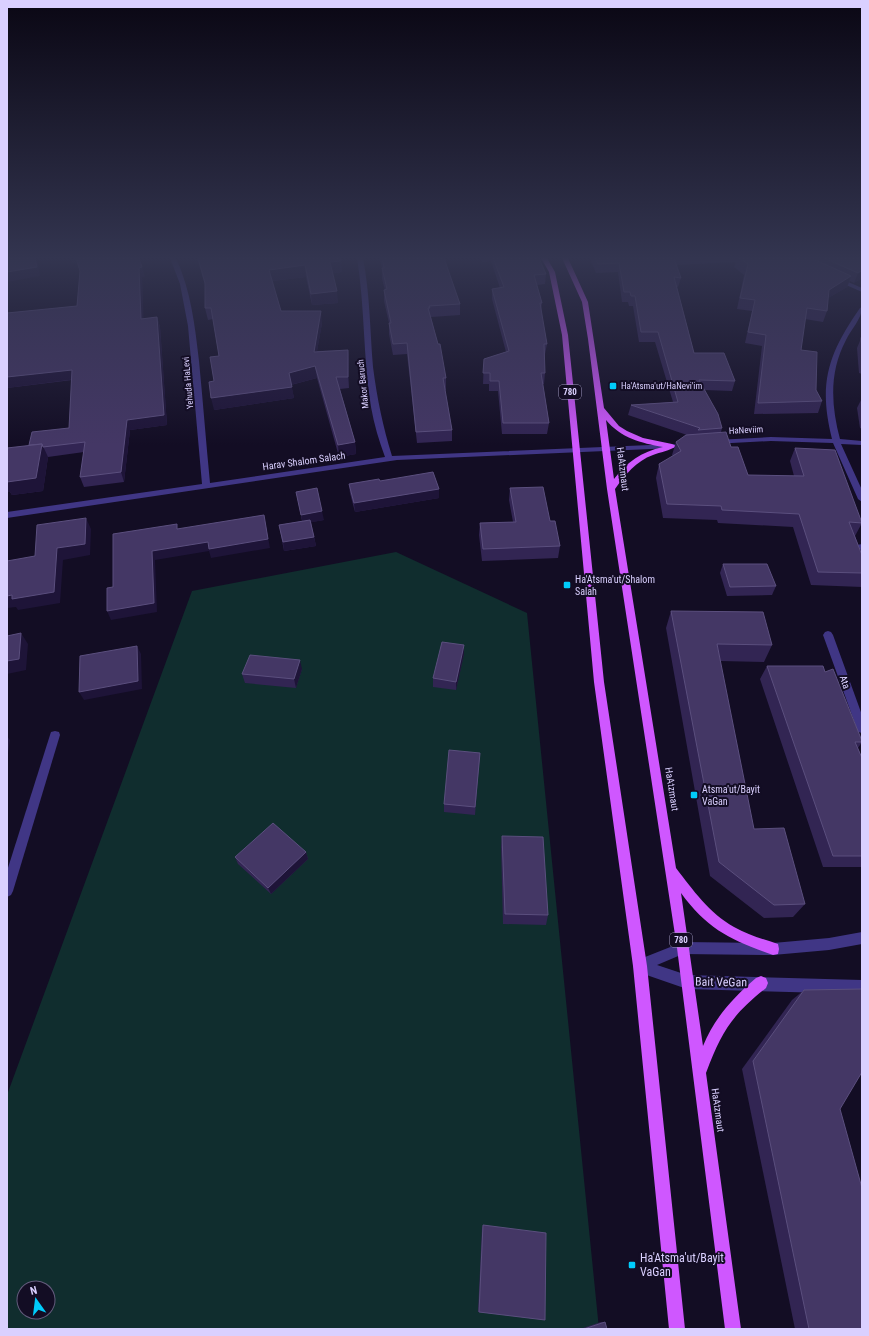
<svg xmlns="http://www.w3.org/2000/svg" width="869" height="1336" viewBox="0 0 869 1336" font-family="'Roboto Condensed',sans-serif">
<style>
.green{fill:#102d2e;fill-rule:evenodd}
.lines{fill:none;stroke-linecap:round;stroke-linejoin:round}
.minor{fill:#403685;fill-rule:evenodd}
.major{fill:#cf57ff;fill-rule:evenodd}
.wall{fill:#322553}
.shaded-wall{fill:#1e1438}
.building{fill:#443765;stroke:#5b4f7e}
.poi-dot{fill:#00ccfb;stroke:#130d24;stroke-width:1.5}
.labels{text-anchor:middle;dominant-baseline:central;stroke-width:4;stroke-linejoin:round;paint-order:stroke}
.far-street-label{font-size:9px;fill:#dad0ff;stroke:#130d24}
.far-poi-label{font-size:9px;fill:#dad0ff;stroke:#130d24;text-anchor:start}
.shield{fill:#130d24;stroke:#9e96bd;stroke-width:1}
.shield-label{font-size:9px;font-weight:bold;fill:#dad0ff}
.street-label{font-size:10px;fill:#dad0ff;stroke:#130d24}
.poi-label{font-size:10px;fill:#dad0ff;stroke:#130d24;text-anchor:start}
.near-street-label{font-size:12px;fill:#dad0ff;stroke:#130d24}
.near-poi-label{font-size:12px;fill:#dad0ff;stroke:#130d24;text-anchor:start}
</style>
<rect width="100%" height="100%" fill="#130d24"/>
<!-- green -->
<path class="green" d="M396,552L527,613L599,1329H7V1095L192,591ZM24,1288H48V1312H24Z"/>
<g class="lines">
<!-- minor -->
<g class="minor">
<path d="M170,258H176C191,291 195,326 199,361C203,402 206,442 210,483L385,457C379,441 374,424 371,407C363,358 365,307 357,258H363C370,294 370,331 373,367C377,398 383,427 392,456L674,444L678,446L674,448L397,460L7,518V512L202,484L188,326L180,284Z"/>
<path d="M835,278H839L862,288V292L835,280Z"/>
<path d="M862,307C862,319 851,329 846,340C829,372 831,405 840,439L862,441V445L841,444L862,490V502L858,499L833,443L771,441L713,444V440H716L771,437L832,439C818,383 828,354 860,308Z"/>
<path d="M862,544V550L857,549L856,547L857,545Z"/>
<path d="M828,631L831,632L833,635L862,715V733L858,732L857,729L823,635L825,632Z"/>
<path d="M55,731L59,732L60,735L13,891L11,895L7,897V871L50,735L51,732Z"/>
<path d="M862,932V944L829,950L773,955L683,954L657,965L687,975L862,980V994L687,989L635,971L633,966L635,961L683,942L773,943L829,938Z"/>
</g>
<!-- major -->
<g class="major">
<path d="M541,258H547L555,272L568,335L604,682L647,966L685,1329H669L633,966L594,682L562,335L549,272Z"/>
<path d="M562,258H568L588,302L604,408L619,426L627,431L643,438L672,444L676,446C670,451 660,452 653,455C636,461 625,475 615,489L676,868C693,890 709,913 734,927C748,935 763,939 778,944L779,949L778,954L773,955C731,940 708,930 681,893L703,1046C715,1017 733,998 756,978L761,976L766,978L768,983L766,988C731,1016 722,1031 706,1073L741,1329H725L677,948L607,489L588,339L582,302ZM606,420C621,438 641,443 663,447C641,452 627,462 614,479Z"/>
</g>
</g>
<!-- wall -->
<g class="wall">
<path d="M72,258L145,277H142L143,319L157,317L160,327L167,425L130,430L124,482L84,487L80,477L84,452L48,457L43,491L12,495L10,492L29,445L69,428L72,380L7,388V310L8,313L77,306L80,271L78,262L73,263Z"/>
<path d="M197,258H340L342,272L333,273L338,303L312,305L306,277L272,281L281,311L322,323L317,351L348,350L349,362V388L340,389L355,442L356,454L339,457L317,378L291,385L294,398L214,410V381L219,356L213,319L208,320L205,308V285Z"/>
<path d="M379,258H446V263L460,304V315L431,317L446,378V390H445L452,430V441L417,443L407,354L393,355L389,334V323L384,301V290H385L382,279V268Z"/>
<path d="M481,258H539L546,274L545,284L537,285L542,303L541,312L547,344L545,354V373L544,384H543L549,423L547,434H502L498,391H489V384H483L484,359L506,352L492,299V289L500,288L491,261L482,262Z"/>
<path d="M590,258H862V278L854,283L850,281L847,287L828,298L827,311L823,322L805,319L801,350L816,390L822,401L818,413L754,414L762,346L745,343L752,311L737,309L744,275L734,267L736,262L676,265L681,278L678,287H677L694,353L735,381L732,391L705,390L722,428L721,432L731,447L748,475L794,476L790,461L795,448L862,523L855,536L862,555V587L811,585L793,527L718,523L717,520L663,518L656,478L659,464L673,456L672,455L676,442L687,435L628,415L631,405L673,402L655,342H639L633,306H629L628,302H622L618,272L596,273Z"/>
<path d="M862,336V374L859,373L857,348Z"/>
<path d="M862,398V429L860,428L857,408Z"/>
<path d="M349,484L439,498L355,512L350,493Z"/>
<path d="M510,488L550,521L560,546L558,558L482,561L479,535L480,523L513,522L509,500Z"/>
<path d="M296,492L324,520L311,522L316,546L284,551L279,525L302,521Z"/>
<path d="M723,564L776,586L772,595L727,596L720,573Z"/>
<path d="M671,611L772,645L764,662L720,661L754,829L805,904L793,917L764,918L710,876L666,628Z"/>
<path d="M464,654L456,690L433,687V678Z"/>
<path d="M767,666L825,672L862,741V742L858,748L862,758V867H823L760,679Z"/>
<path d="M302,669L296,688L245,683L242,674Z"/>
<path d="M480,753L475,815L444,812V804Z"/>
<path d="M502,836L548,915L546,925L503,924L501,847Z"/>
<path d="M306,852L308,859L271,894L238,864L235,857Z"/>
<path d="M804,990L840,1109L862,1329H795L742,1069L792,1000Z"/>
<path d="M483,1225L545,1320L478,1312L482,1228Z"/>
<path d="M601,1322H605L607,1329H580Z"/>
</g>
<!-- shaded-wall -->
<g class="shaded-wall">
<path d="M35,258H37L40,276L7,282V272Z"/>
<path d="M72,258H77L78,262L73,263Z"/>
<path d="M341,261L342,272L331,273L330,262Z"/>
<path d="M305,265L306,277L271,281L269,270Z"/>
<path d="M142,267L145,277H142L144,329L141,319L139,268Z"/>
<path d="M862,270V278L854,283L858,273Z"/>
<path d="M851,276L847,287L825,300L829,290Z"/>
<path d="M337,291L338,303L312,305L311,294Z"/>
<path d="M321,311L322,323L315,363L314,352Z"/>
<path d="M157,317L160,327L167,425L130,430L124,482L121,472L127,420Z"/>
<path d="M348,350L349,362V388L348,377Z"/>
<path d="M315,366L317,378L290,385L289,373Z"/>
<path d="M72,370L76,379L7,388V377Z"/>
<path d="M292,387L294,398L214,410L211,398Z"/>
<path d="M355,442L356,454L339,457L338,445Z"/>
<path d="M42,444L48,457L43,491L12,495L10,492H7V481Z"/>
<path d="M439,489V498L355,512L354,503Z"/>
<path d="M322,511L324,520L303,524L301,515Z"/>
<path d="M264,515L270,548L211,558L209,551L155,560L157,612L111,620L107,611L152,551Z"/>
<path d="M86,518L91,529L90,555L63,560L60,603L18,610L16,607L7,608V596L12,595L57,548Z"/>
<path d="M314,537L316,546L284,551L283,542Z"/>
<path d="M21,633L28,644L26,670L7,674V661Z"/>
<path d="M464,645V654L456,690V682Z"/>
<path d="M137,646L141,654L142,689L84,700L79,692Z"/>
<path d="M300,660L302,669L296,688L294,679Z"/>
<path d="M7,736L10,740L7,760Z"/>
<path d="M306,852L308,859L271,894L268,888Z"/>
</g>
<!-- building -->
<g class="building">
<path d="M7,258H35L37,267L7,272Z"/>
<path d="M76,258H139L142,267L139,268L141,319L157,317L164,415L127,420L121,472L80,477L85,442L43,447L42,444L29,445L32,432L69,428L72,370L7,377V313L77,306L80,271Z"/>
<path d="M198,258H340L341,261L330,262L337,291L311,294L305,265L269,270L281,311H321L314,352L348,350V377H336L355,442L338,445L315,366L289,373L292,387L211,398L209,382L214,381L210,357L219,356L211,308H205V283Z"/>
<path d="M382,258H444L460,304L429,306L430,308H428L438,344H440L446,378H443L452,430L416,432L407,343L393,344L389,323H391L384,290L387,289L382,268H384Z"/>
<path d="M493,258H539L546,274L534,275L542,303H540L547,344H544L545,373H541L549,423H503L499,381H490V373H483L484,359L509,351L492,289L504,287Z"/>
<path d="M595,258H674L681,278L674,277L694,353H724L735,381L699,380L718,414L722,428L698,430L700,428L631,405L678,402L658,332H641L635,296H631L630,292H624L619,263L598,264Z"/>
<path d="M739,258H811L851,276L829,290L827,311L807,308L801,350L817,352L816,390L822,401L758,403L766,335L748,332L755,300L740,298L748,264Z"/>
<path d="M824,258H862V270L858,273Z"/>
<path d="M862,336V349L861,338Z"/>
<path d="M726,432L731,447H738L748,475L804,476L795,448L835,450L862,523L849,522L862,555V573L818,572L799,514L722,510L721,506L667,504L659,464L681,451L676,442L686,435Z"/>
<path d="M42,444L36,478L7,482V448Z"/>
<path d="M433,472L439,489L354,503L349,484L379,479L380,481Z"/>
<path d="M543,487L550,521H555L560,546L483,549L480,523L516,522L510,488Z"/>
<path d="M317,488L322,511L301,515L296,492Z"/>
<path d="M264,515L268,539L209,549L208,542L152,551L154,603L107,611V588L113,587V534L177,524V529Z"/>
<path d="M86,518L85,544L57,548L54,592L12,599V595L7,596V561L35,556L37,525Z"/>
<path d="M310,520L314,537L283,542L279,525Z"/>
<path d="M723,564H767L776,586L730,587Z"/>
<path d="M671,611L763,612L772,645L717,644L754,829L784,828L805,904L774,905L719,862Z"/>
<path d="M21,633L19,659L7,661V636Z"/>
<path d="M442,642L464,645L456,682L433,678Z"/>
<path d="M137,646L138,681L79,692L80,656Z"/>
<path d="M250,655L300,660L294,679L242,674Z"/>
<path d="M767,666H823L825,672L833,669L862,741V742H855L862,758V856H833Z"/>
<path d="M449,750L480,753L475,807L444,804Z"/>
<path d="M273,823L306,852L268,888L235,857Z"/>
<path d="M502,836L543,837L548,915L505,914Z"/>
<path d="M862,989V1072L840,1109L862,1188V1329H809L753,1061L804,990Z"/>
<path d="M483,1225L546,1233L545,1320L479,1312Z"/>
<path d="M605,1322L607,1329H584Z"/>
</g>
<!-- sky -->
<linearGradient id="sky" x2="0" y2="1"><stop stop-color="#0a0714"/><stop offset="0.58" stop-color="#333550"/><stop offset="1" stop-color="#333550" stop-opacity="0"/></linearGradient>
<rect width="869" height="445" fill="url(#sky)"/>
<!-- markers -->
<g class="poi-dot">
<rect x="609" y="382" width="8" height="8" rx="2"/>
<rect x="563" y="581" width="8" height="8" rx="2"/>
<rect x="690" y="791" width="8" height="8" rx="2"/>
<rect x="628" y="1261" width="8" height="8" rx="2"/>
</g>
<g class="labels">
<!-- far-street labels -->
<g class="far-street-label">
<text transform="translate(188 383) rotate(-95)">Yehuda HaLevi</text>
<text transform="translate(363 384) rotate(-96)">Makor Baruch</text>
<text transform="translate(746 430) rotate(-3)">HaNeviim</text>
</g>
<!-- far-poi labels -->
<g class="far-poi-label">
<text x="621" y="386">Ha'Atsma'ut/HaNevi'im</text>
</g>
<!-- shield labels -->
<g class="shield">
<rect x="559" y="385" width="22" height="14" rx="3"/>
<rect x="670" y="933" width="22" height="14" rx="3"/>
</g>
<g class="shield-label">
<text x="570" y="392">780</text>
<text x="681" y="940">780</text>
</g>
<!-- street labels -->
<g class="street-label">
<text transform="translate(304 461) rotate(-8)">Harav Shalom Salach</text>
<text transform="translate(623 469) rotate(83)">HaAtzmaut</text>
<text transform="translate(845 682) rotate(70)">Ata</text>
<text transform="translate(672 789) rotate(81)">HaAtzmaut</text>
<text transform="translate(718 1110) rotate(82)">HaAtzmaut</text>
</g>
<!-- poi labels -->
<g class="poi-label">
<text x="575" y="579">Ha'Atsma'ut/Shalom<tspan x="575" dy="12">Salah</tspan></text>
<text x="702" y="789">Atsma'ut/Bayit<tspan x="702" dy="12">VaGan</tspan></text>
</g>
<!-- near-street labels -->
<g class="near-street-label">
<text transform="translate(721 982) rotate(1)">Bait VeGan</text>
</g>
<!-- near-poi labels -->
<g class="near-poi-label">
<text x="640" y="1258">Ha'Atsma'ut/Bayit<tspan x="640" dy="14">VaGan</tspan></text>
</g>
</g>
<!-- border -->
<rect width="869" height="1336" fill="none" stroke="#dad0ff" stroke-width="16"/>
<!-- north arrow -->
<g transform="translate(36 1300) rotate(346)"><circle r="19" fill="#130d24" stroke="#635b7c"/>
<path d="M0-3L7 15L0 10L-7 15Z" fill="#00ccfb"/>
<text y="-6" font-size="11" font-weight="bold" text-anchor="middle" fill="#dad0ff">N</text>
</g>
</svg>
